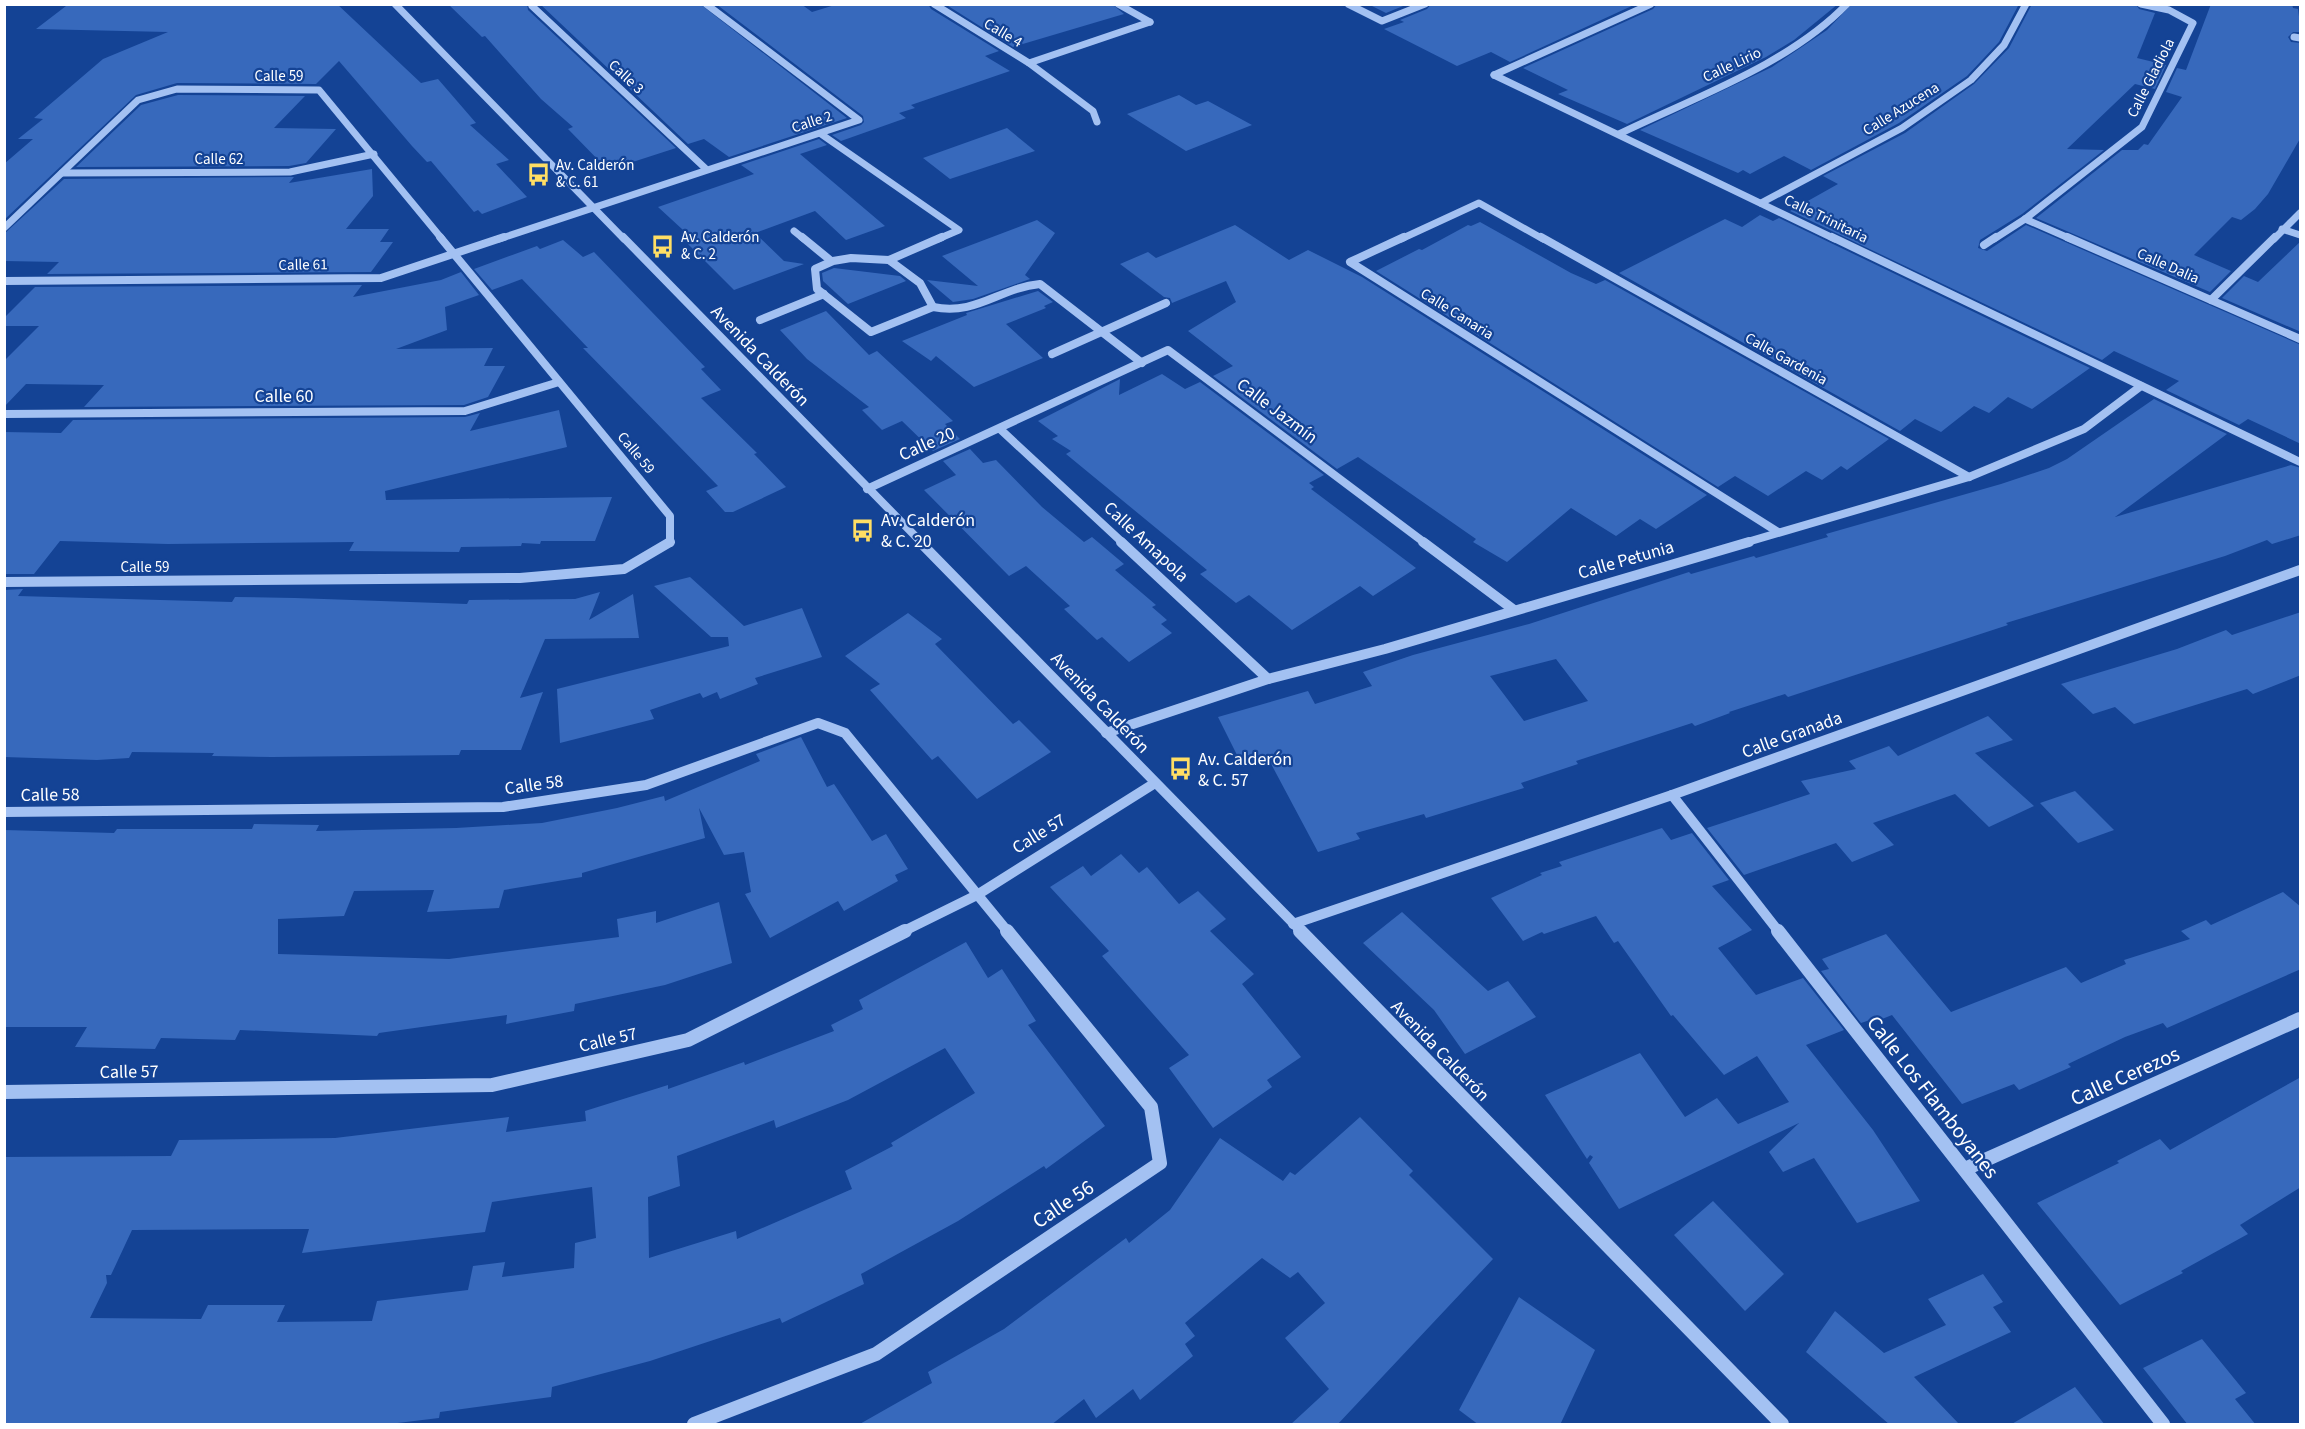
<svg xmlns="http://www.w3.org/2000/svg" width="2305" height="1429" viewBox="0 0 2305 1429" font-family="'Source Sans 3',sans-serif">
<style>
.building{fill:#3769bc;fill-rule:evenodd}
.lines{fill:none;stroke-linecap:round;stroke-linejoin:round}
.minor-far3{stroke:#a3c1f2;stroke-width:7}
.minor-far2{stroke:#a3c1f2;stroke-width:8}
.minor-far1{stroke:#a3c1f2;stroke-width:10}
.minor{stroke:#a3c1f2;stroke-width:14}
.labels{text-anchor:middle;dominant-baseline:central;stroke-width:4.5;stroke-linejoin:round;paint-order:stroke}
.far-street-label{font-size:15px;fill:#fff;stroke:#144395}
.far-poi-label{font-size:15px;fill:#fff;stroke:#144395;text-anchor:start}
.street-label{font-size:18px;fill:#fff;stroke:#144395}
.poi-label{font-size:18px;fill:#fff;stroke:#144395;text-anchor:start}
.near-street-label{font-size:21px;fill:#fff;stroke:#144395}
</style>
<rect width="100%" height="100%" fill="#144395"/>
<!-- building -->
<g class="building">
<path d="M280,4H337L421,83L438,79L476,123L470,125L509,160L496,164L527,197L482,214L478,210L474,212L431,161L427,162L412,146L339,61L316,84L177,83L136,95L4,220V164L33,139H18L43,119L34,118L103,59L168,32L36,29L66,6Z"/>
<path d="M448,4H527L528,10L676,148L608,170L568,129L573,127L541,99L485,36L482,37Z"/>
<path d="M540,4H700L847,118L729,157L704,139L688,144Z"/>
<path d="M716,4H801L812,12L838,4H928L931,9L999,51L985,56L1010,71L911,105L915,108L899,113L906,118L841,141L832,135L861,125L864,122L863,116Z"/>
<path d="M945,4H1112L1124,14L1013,47Z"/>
<path d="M1368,4H1408L1386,13Z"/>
<path d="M1431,4H1636L1510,62L1491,52L1457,66L1384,29L1404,22L1400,20L1427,9Z"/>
<path d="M1657,4H1838L1794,40L1766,57L1627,124L1558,94L1568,90L1523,68L1653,9Z"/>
<path d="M1852,4H2019L1999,42L1967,76L1899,123L1811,170L1784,156L1750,174L1743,170L1738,173L1640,130L1772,67L1827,30Z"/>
<path d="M2032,4H2136L2139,9L2155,13L2137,58L2166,65L2155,89L2135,84L2067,149L2104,150L2022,214L1980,240L1978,248L1987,251L2026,225L2301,345V444L2248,419L2239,425L2166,390L2179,381L2114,351L2102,360L1790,211L1838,184L1823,176L1905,133L1974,84L2009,48Z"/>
<path d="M2211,4H2292L2293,8L2298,9L2301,32H2293L2288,37L2291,42L2301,43V137L2268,194L2255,209L2241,220L2232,217L2194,255L2231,271L2210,292L2036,218L2122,150H2138L2144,144L2148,145L2182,97L2166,92L2177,68L2186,70Z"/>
<path d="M178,95L305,96L274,128L336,129L306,163L289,166L76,167L141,105Z"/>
<path d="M1179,95L1196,105L1208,101L1252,125L1186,151L1127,114Z"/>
<path d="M1007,128L1035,151L950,179L923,158Z"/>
<path d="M819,139L827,145L800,154L885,226L846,240L815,211L755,233L784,261L804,264L734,290L688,244L695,241L658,207L754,174L741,165Z"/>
<path d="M372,169L373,196L346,229H389L380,242H393L371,272L47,274L59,262L4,261V234L64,179L294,177L289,183Z"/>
<path d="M1760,215L1773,221L1779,218L2090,368L2032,409L2008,397L1989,413L1974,406L1941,432L1915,419L1900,431L1619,273L1725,219L1742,227Z"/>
<path d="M1037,220L1055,233L1025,275L1030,279L973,299L953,302L927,280L978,286L942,256Z"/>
<path d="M1480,222L1571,273L1596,284L1605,280L1889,439L1847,470L1841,466L1822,480L1806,471L1768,496L1735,476L1718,487L1376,271L1419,249L1422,250L1468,225L1471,226Z"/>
<path d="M1235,225L1289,260L1308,250L1362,277L1707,495L1656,529L1640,519L1616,536L1571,508L1507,562L1473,542L1476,539L1358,457L1337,469L1213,376L1233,366L1188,331L1236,302L1226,281L1172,303L1170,298L1164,297L1120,264L1148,252L1156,258Z"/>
<path d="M563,240L583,257L594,252L705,367L701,369L721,390L701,398L757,453L754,454L786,487L733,512H725L706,491L718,486L583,348H588L522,279L492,290L474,269L537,246L540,249Z"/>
<path d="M2301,241V332L2222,298L2244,276L2258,282Z"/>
<path d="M834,268L900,276L906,281L848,304L823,281L822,273Z"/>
<path d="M461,272L479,295L445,307L447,330L396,349L493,348L484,366H505L488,397L464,405L84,407L104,385L26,384L4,407V361L39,326H4V318L35,287L362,285L353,297L441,280Z"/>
<path d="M1038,291L1053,302L1044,306L1046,308L1006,324L1043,358L974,387L936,356L931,361L902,341L967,315L966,313Z"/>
<path d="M826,311L869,355L877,351L953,421L945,424L960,439L933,451L902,421L882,430L862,410L869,407L807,359L780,330Z"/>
<path d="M1162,374L1185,389L1200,382L1324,475L1309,483L1314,487L1311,489L1416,568L1373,596L1360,586L1292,630L1249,595L1236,603L1200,574L1207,570L1066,454L1071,451L1052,439L1058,436L1038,421L1120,379L1119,395Z"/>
<path d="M2154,399L2227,434L2115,517L2291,465L2301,468V535L2272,544L2267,540L2225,556L2006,623L2008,625L1788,697L1785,694L1729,712L1730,713L1695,726L1692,723L1576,761L1578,764L1521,783L1524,788L1426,818L1424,814L1356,833L1360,839L1318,852L1269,760L1243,767L1218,717L1308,691L1315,704L1372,686L1363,672L1413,655L1529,624L1689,572L1691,574L1754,556L1756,558L1828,537L1826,534L2001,484L2049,468L2067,459ZM1556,659L1588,701L1524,721L1490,676Z"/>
<path d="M559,410L567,447L385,491L386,500L612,497L595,541H541L540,544L522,543L521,546L461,547L459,552L349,551L354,542L168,544L60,541L34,574H4V432L61,433L73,420L465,417L480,413L470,431Z"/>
<path d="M970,449L983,463L996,460L1042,507L1084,542L1092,537L1124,564L1115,570L1156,605L1152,607L1167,620L1161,624L1172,633L1129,662L1102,637L1097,640L1064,609L1070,606L1026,566L1009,576L924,490L956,475L943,461Z"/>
<path d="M690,577L744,626L802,608L822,657L755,678L758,684L720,699L717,692L703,698L700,693L650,710L654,719L560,743L557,689L729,646L728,637H711L654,586Z"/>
<path d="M23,589L18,596L232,602L235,597L295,598L467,604L469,600L575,599L600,592L589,620L633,594L639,638L545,639L520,698L543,692L521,750H461L459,755L272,757L212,756L214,753L132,752L129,758L97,760L4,757V590Z"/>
<path d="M2301,612V675L2253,694L2247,689L2134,724L2115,707L2093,714L2061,684L2177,649L2226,630L2232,635Z"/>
<path d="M908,613L942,639L935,644L1013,724L1019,720L1051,752L977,799L938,756L932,760L870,690L880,684L845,656Z"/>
<path d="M1988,716L2013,740L1975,753L2034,806L1989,827L1955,794L1873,823L1894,845L1852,862L1836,843L1744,875L1707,828L1810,794L1801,781L1856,769L1849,761L1889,746L1898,756Z"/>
<path d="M801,737L827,787L834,784L872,841L886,834L908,869L895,875L898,881L844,911L838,901L770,938L745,894L751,892L744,852L724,855L699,808L705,838L582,873V877L504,890L499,908L427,912L434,890L354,891L344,916L278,919V954L449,959L619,937L617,919L656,911V923L719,902L732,963L665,985L575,1004L574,1011L506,1024L507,1015L379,1033L377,1036L240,1030L235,1040L161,1038L155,1049L75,1047L87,1027H4V830L114,833L117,829H252L254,824L319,825L316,831L456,828L542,823L617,808L664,796L665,801L760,761L756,754Z"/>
<path d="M2075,791L2114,830L2078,843L2040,803Z"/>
<path d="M1662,828L1671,840L1692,833L1729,880L1712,886L1752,930L1718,948L1756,995L1803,978L1844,1030L1806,1045L1873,1130L1920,1201L1857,1223L1814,1158L1783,1172L1769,1152L1799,1123L1619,1209L1589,1163L1593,1157L1590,1155L1587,1159L1545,1095L1640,1053L1685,1117L1717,1098L1738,1124L1789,1102L1757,1056L1724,1075L1673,1015L1671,1016L1618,941L1614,943L1596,916L1544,934L1542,932L1523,941L1491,898L1542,875L1540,873L1562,866L1559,862Z"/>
<path d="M1121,854L1139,873L1147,867L1179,904L1198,891L1226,919L1210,931L1254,974L1242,984L1301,1057L1267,1080L1272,1087L1213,1128L1169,1068L1189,1055L1102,956L1109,951L1050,887L1083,866L1091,876Z"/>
<path d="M2283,892L2301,907V969L2167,1028L2163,1023L2125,1037L2068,1064L2071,1067L2019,1090L2014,1084L1962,1104L1892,1015L1872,1023L1870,1020L1861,1023L1821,971L1829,969L1822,959L1886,934L1951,1012L2066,967L2081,983L2126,964L2124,960L2190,939L2181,931L2206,920L2211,925Z"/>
<path d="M1402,912L1488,991L1508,981L1536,1017L1465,1054L1434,1010L1363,943Z"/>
<path d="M966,942L988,978L1002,969L1036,1021L1028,1025L1105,1126L1046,1169L1044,1166L958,1221L861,1274L864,1284L782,1323L780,1318L650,1361L552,1387L551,1397L440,1412L439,1418L381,1425H4V1157L171,1156L179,1140L335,1138L509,1117L506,1132L586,1121L585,1111L668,1085V1089L744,1062L745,1065L834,1031L831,1025L863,1009L859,1000ZM945,1048L975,1093L891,1143L893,1146L845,1171L852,1189L737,1239L736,1231L649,1258L648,1197L680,1186L677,1156L774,1120L776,1128L848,1100ZM592,1187L596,1238L575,1243L574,1268L502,1277L505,1262L473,1266L468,1290L377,1301L372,1321L277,1322L285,1305H208L201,1319L90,1318L107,1283L106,1275H111L132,1230L309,1229L302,1253L485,1232L492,1202Z"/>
<path d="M2301,1077V1187L2240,1225L2248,1234L2181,1271L2183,1273L2120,1305L2037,1203L2119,1163L2117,1161L2160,1139L2170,1150Z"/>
<path d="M1360,1117L1413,1171L1409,1175L1493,1259L1337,1425H1290L1329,1389L1285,1338L1325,1303L1298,1272L1290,1278L1262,1258L1185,1323L1195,1336L1185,1344L1193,1356L1140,1400L1133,1389L1096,1418L1084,1399L1051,1425H858L932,1383L928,1372L1004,1329L1126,1238L1129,1243L1170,1210L1220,1138L1283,1181L1290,1172L1295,1175Z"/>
<path d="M1713,1201L1784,1274L1745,1311L1674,1235Z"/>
<path d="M1983,1274L2003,1302L1993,1307L2011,1332L1914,1377L1960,1425H1890L1806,1352L1835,1311L1884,1353L1946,1325L1928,1299Z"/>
<path d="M1519,1297L1595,1350L1560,1425H1479L1459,1410Z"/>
<path d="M2202,1339L2246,1393L2235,1399L2256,1425H2188L2143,1368Z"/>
<path d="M2075,1387L2105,1425H2010Z"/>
</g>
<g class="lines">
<!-- minor-far3 -->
<g class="minor-far3">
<path d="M395,4L624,239"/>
<path d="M534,4L532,6L705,168"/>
<path d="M934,4L1029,63L1093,111L1097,122"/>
<path d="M1118,4L1150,22"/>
<path d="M1348,4L1382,21L1425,4"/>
<path d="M2294,37L2300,38"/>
<path d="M1029,63L1150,22"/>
<path d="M1494,75L1835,239"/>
<path d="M1494,75L1651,4"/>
<path d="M821,134L959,230L938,239"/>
<path d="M1619,134C1695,97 1788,65 1847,4"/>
<path d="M62,173L290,172L374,154"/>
<path d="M1761,203L1902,128L1971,80L2004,45L2026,4"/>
<path d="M2025,219L2071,239"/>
<path d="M4,228L138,100L177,89L319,90L442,239"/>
<path d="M2282,229L2300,235"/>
<path d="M794,231L804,239"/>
<path d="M499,239L859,120L706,4"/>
<path d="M1401,239L1479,203L1543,239"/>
<path d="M1994,239L2025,219L2142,127L2193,23L2169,10L2141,4"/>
<path d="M2274,239L2300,213"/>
</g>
<!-- minor-far2 -->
<g class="minor-far2">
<path d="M440,237L670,516V543"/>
<path d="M623,237L922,543"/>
<path d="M802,237L830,260"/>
<path d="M1404,237L1350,262L1778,532"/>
<path d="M1541,237L1969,477"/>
<path d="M1832,237L2300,462"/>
<path d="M2067,237L2300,339"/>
<path d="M1984,245L1996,237"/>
<path d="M851,258L889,260L920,283L933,307L871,332L817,289L815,269L833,261Z"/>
<path d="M889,260L942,237"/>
<path d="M4,281L381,278L504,237"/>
<path d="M2211,300L2275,237"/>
<path d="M933,307C976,316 999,288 1040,284L1142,363"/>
<path d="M760,320L824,294"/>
<path d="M1052,354L1166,303"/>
<path d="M4,414L465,411L559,382"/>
<path d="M1000,429L1123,543"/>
<path d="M867,489L1168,350L1425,543"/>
<path d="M1744,543L1969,477L2084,429L2141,386"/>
</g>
<!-- minor-far1 -->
<g class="minor-far1">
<path d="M920,542L1302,932"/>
<path d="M1121,542L1268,679"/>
<path d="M1423,542L1514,610"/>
<path d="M4,582L520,578L624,569L670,542"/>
<path d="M1106,733L1268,679L1385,649L1749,542"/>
<path d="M1672,795L1779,932"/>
<path d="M4,812L503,807L646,785L818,723L845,733L1008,932"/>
<path d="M1293,924L1672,795L2300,570"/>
<path d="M902,932L977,895L1155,783"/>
</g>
<!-- minor -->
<g class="minor">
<path d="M1300,931L1782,1424"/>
<path d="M1778,931L2163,1424"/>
<path d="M4,1092L492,1085L688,1040L905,931"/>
<path d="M1965,1169L2300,1019"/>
<path d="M694,1424L876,1354L1160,1163L1151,1107L1007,931"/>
</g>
</g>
<!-- icons -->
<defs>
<symbol id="bus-bare" viewBox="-9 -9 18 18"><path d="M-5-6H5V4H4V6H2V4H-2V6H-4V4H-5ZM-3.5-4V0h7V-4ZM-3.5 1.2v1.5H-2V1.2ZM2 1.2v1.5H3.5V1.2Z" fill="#ffde64" stroke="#144395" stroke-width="2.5" paint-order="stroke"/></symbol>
</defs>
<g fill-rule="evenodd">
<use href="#bus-bare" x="522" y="158" width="33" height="33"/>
<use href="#bus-bare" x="646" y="230" width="33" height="33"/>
<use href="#bus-bare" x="846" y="514" width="33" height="33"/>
<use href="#bus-bare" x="1164" y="752" width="33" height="33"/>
</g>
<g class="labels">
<!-- far-street labels -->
<g class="far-street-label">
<text transform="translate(1003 33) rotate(31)">Calle 4</text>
<text transform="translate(1732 65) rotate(-25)">Calle Lirio</text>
<text x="279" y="76">Calle 59</text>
<text transform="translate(626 77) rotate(43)">Calle 3</text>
<text transform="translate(2151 78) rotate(-63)">Calle Gladiola</text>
<text transform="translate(1901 109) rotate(-32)">Calle Azucena</text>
<text transform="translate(812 122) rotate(-18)">Calle 2</text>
<text x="219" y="159">Calle 62</text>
<text transform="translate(1826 219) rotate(26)">Calle Trinitaria</text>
<text transform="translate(303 265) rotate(-1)">Calle 61</text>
<text transform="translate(2168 266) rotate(24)">Calle Dalia</text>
<text transform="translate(1457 314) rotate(32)">Calle Canaria</text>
<text transform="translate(1786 359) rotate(29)">Calle Gardenia</text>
<text transform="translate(636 453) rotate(50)">Calle 59</text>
<text x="145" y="567">Calle 59</text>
</g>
<!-- far-poi labels -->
<g class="far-poi-label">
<text x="556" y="165">Av. Calderón<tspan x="556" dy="17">&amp; C. 61</tspan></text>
<text x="681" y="237">Av. Calderón<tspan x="681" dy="17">&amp; C. 2</tspan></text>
</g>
<!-- street labels -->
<g class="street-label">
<text transform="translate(760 356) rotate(46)">Avenida Calderón</text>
<text x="284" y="396">Calle 60</text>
<text transform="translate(1277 411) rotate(37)">Calle Jazmín</text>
<text transform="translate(927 444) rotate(-24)">Calle 20</text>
<text transform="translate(1146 542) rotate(43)">Calle Amapola</text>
<text transform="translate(1626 560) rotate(-16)">Calle Petunia</text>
<text transform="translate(1100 703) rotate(46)">Avenida Calderón</text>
<text transform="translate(1792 735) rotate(-20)">Calle Granada</text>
<text transform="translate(534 785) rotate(-8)">Calle 58</text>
<text transform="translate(50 795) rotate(-1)">Calle 58</text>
<text transform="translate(1039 834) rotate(-32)">Calle 57</text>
<text transform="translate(608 1040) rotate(-13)">Calle 57</text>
<text transform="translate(1440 1051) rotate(46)">Avenida Calderón</text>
<text transform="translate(129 1072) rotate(-1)">Calle 57</text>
</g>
<!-- poi labels -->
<g class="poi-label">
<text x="881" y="520">Av. Calderón<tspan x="881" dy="21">&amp; C. 20</tspan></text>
<text x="1198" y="759">Av. Calderón<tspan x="1198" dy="21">&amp; C. 57</tspan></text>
</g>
<!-- near-street labels -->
<g class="near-street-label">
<text transform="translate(2125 1076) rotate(-24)">Calle Cerezos</text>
<text transform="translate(1933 1097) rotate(52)">Calle Los Flamboyanes</text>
<text transform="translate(1063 1204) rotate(-34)">Calle 56</text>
</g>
</g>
<!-- border -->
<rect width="2305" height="1429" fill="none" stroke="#ffffff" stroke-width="12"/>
</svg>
